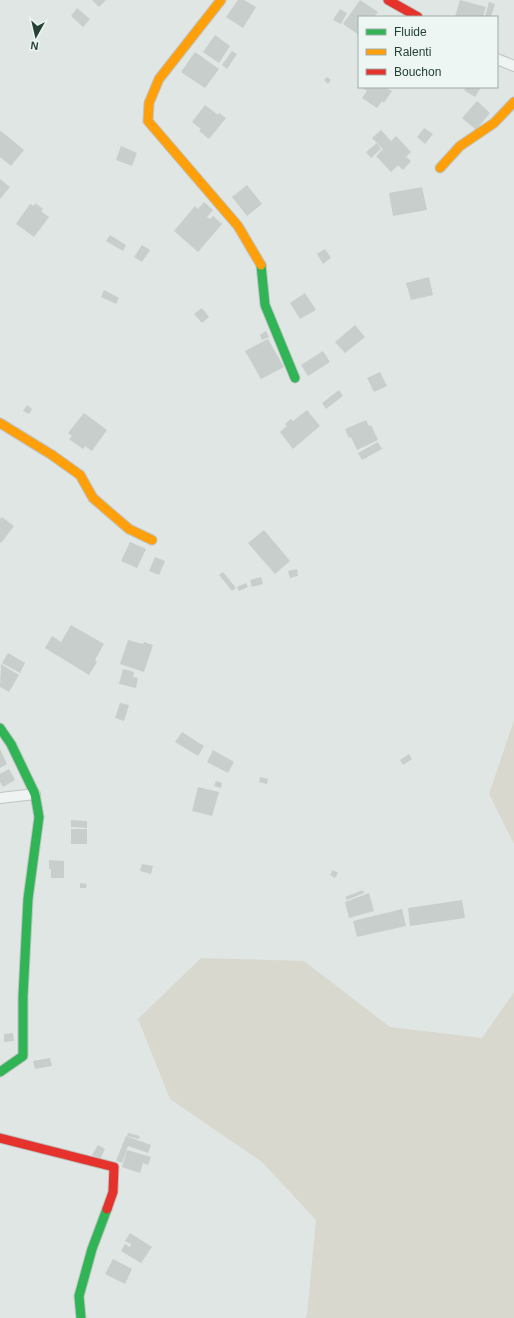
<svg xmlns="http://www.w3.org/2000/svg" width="514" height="1318" viewBox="0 0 514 1318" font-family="Helvetica,sans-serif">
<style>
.green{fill:#d9d8cf}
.building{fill:#c8cecc}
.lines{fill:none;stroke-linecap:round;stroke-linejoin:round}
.street-casing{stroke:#bec4c1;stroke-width:12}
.fast-casing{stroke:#bec4c1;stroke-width:11}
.slow-casing{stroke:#bec4c1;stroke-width:11}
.jam-casing{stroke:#bec4c1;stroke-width:11}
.street{stroke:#eff3f1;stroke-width:10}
.fast{stroke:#30b455;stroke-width:9}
.slow{stroke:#ff9f0a;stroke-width:9}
.jam{stroke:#e5322d;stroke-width:9}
</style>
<rect width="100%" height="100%" fill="#e0e6e3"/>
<!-- green -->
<g class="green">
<path d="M514,720V844L489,794Z"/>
<path d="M201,958L304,961L390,1027L482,1038L514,992V1318H305L307,1315L316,1220L262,1162L170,1099L138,1019Z"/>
</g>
<!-- building -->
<g class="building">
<path d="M92,0H106L99,7Z"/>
<path d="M238,0H244L256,7L243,28L226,17Z"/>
<path d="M360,0L378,12L374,17H359V35L343,24Z"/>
<path d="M460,0L486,7L483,17H455Z"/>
<path d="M489,2L495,4L491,17H485Z"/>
<path d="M77,8L90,19L83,27L71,16Z"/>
<path d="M340,9L347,13L341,24L333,20Z"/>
<path d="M215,35L230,46L219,63L203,52Z"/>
<path d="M232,51L237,54L227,69L222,65Z"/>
<path d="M195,52L219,69L205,88L181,72Z"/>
<path d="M327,77L331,80L328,84L324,80Z"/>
<path d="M365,87H385L392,91L384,103L382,101L377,108L362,98L367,91L363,89Z"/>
<path d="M466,87H481L475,97L464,90Z"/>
<path d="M477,101L490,113L476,130L462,118Z"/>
<path d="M205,105L218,115L219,113L226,118L209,139L199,131L201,129L192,122Z"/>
<path d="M424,128L433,134L425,144L417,137Z"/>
<path d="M381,130L391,141L396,136L411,152L406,157L411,161L403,170L398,165L391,172L376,156L383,149L372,138Z"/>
<path d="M1,131L24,150L11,166L0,157V132Z"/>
<path d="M377,143L381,149L371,158L366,152Z"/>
<path d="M121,146L137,153L132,166L116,160Z"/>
<path d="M0,179L10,187L0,199Z"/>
<path d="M247,185L262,204L247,216L232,197Z"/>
<path d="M422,187L427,210L393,216L389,193Z"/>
<path d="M204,202L213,210L207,217L210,219L213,216L222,224L198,252L174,231L195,206L198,209Z"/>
<path d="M35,203L43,209L41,211L49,217L34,237L16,224L30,204L34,206Z"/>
<path d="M110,235L126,245L123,251L106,241Z"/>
<path d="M142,245L150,250L142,262L134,257Z"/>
<path d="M325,249L331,258L323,264L317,254Z"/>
<path d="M429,277L433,295L411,300L406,283Z"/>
<path d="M104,290L119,298L116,304L101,297Z"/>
<path d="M305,293L316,310L300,319L290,303Z"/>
<path d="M202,308L209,317L202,323L194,314Z"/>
<path d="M355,325L365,337L345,353L335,342Z"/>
<path d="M266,331L269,337L262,340L260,335Z"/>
<path d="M268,339L284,367L261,379L245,351Z"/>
<path d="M323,351L330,362L308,376L301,365Z"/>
<path d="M380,372L387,386L374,392L367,378Z"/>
<path d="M339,390L343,396L326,409L322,403Z"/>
<path d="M27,405L32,409L29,414L23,411Z"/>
<path d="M307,410L320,426L293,449L280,432L287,426L285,424L291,419L293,421Z"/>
<path d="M84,413L107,430L92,451L85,446L83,449L69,439L72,436L68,433Z"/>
<path d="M366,420L369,426L371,425L378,440L357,450L351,437L349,438L345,429Z"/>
<path d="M378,442L382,449L362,460L358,453Z"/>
<path d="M2,517L14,526L1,543L0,542V519Z"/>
<path d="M264,530L290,561L275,574L248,543Z"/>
<path d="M130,542L146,549L137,568L121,561Z"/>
<path d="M155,557L165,561L159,575L149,571Z"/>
<path d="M297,569L298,576L290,578L288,571Z"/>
<path d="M223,572L236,588L232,591L219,575Z"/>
<path d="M261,577L263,584L252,587L250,580Z"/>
<path d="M246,583L248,587L239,591L237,587Z"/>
<path d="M71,625L104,644L95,660L97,662L89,675L45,648L52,636L61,642Z"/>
<path d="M128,640L143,644L144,642L153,645L144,672L120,664Z"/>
<path d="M8,653L25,663L20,673L2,663Z"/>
<path d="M1,664L19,675L9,692L0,687Z"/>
<path d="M123,669L134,672L133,677L138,678L136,688L119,684Z"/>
<path d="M120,703L129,705L124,721L115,718Z"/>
<path d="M182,732L204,746L198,756L175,742Z"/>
<path d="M0,749L7,764L0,768Z"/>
<path d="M213,750L234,762L228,773L207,762Z"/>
<path d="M409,754L412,759L403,765L400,760Z"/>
<path d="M9,769L15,780L3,787L0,782V774Z"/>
<path d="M260,777L268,779L267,784L259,782Z"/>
<path d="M216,781L222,783L221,788L214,786Z"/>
<path d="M198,787L219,792L212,816L192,811Z"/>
<path d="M71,820L87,821V828L71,827Z"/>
<rect x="71" y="829" width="16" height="15"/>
<path d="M49,860L64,861V878H51V869H49Z"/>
<path d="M142,864L153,866L151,874L140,871Z"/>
<path d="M333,870L338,873L335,878L330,875Z"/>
<path d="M80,883L87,884L86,888H80Z"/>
<path d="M363,890L364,893L347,900L345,897Z"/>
<path d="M369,893L374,911L349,918L345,902Z"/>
<path d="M462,900L465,918L410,926L408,908Z"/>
<path d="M402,909L406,926L357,937L353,921Z"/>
<path d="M13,1033L14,1041L4,1042V1034Z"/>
<path d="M50,1058L52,1066L35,1069L33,1061Z"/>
<path d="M128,1133L140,1136L139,1139L127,1136Z"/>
<path d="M126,1136L151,1145L148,1153L128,1146L122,1163L116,1161Z"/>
<path d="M98,1145L105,1149L100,1159L92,1155Z"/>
<path d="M127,1150L151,1157L148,1165L143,1163L140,1173L122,1167Z"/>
<path d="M130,1233L152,1247L141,1263L121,1251L125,1244L130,1247L131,1244L125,1241Z"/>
<path d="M113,1259L132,1269L125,1284L105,1274Z"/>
</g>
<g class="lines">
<defs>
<g id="street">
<path d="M497,59L514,66"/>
<path d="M0,798L35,794"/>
</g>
<g id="fast">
<path d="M261,265L265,305L295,378"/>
<path d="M0,728L11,744L35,794L39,817L28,899L23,996V1056L0,1072"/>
<path d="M81,1318L79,1296L92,1249L107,1209"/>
</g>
<g id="slow">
<path d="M221,0L159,79L149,103L148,121L238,226L261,265"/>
<path d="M440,168L460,146L494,123L514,102"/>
<path d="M0,423L52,455L80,475L93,498L129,529L152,540"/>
</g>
<g id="jam">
<path d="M388,0L418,17"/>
<path d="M0,1138L114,1167L113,1192L107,1209"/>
</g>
</defs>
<!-- street casing -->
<use href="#street" class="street-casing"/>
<!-- fast casing -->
<use href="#fast" class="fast-casing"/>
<!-- slow casing -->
<use href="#slow" class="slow-casing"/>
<!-- jam casing -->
<use href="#jam" class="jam-casing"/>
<!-- street -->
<use href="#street" class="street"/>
<!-- fast -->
<use href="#fast" class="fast"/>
<!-- slow -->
<use href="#slow" class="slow"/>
<!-- jam -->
<use href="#jam" class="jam"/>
</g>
<!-- legend -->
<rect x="358" y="16" width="140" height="72" fill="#edf6f2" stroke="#9daea7"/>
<rect x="366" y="29" width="20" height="6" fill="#30b455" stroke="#9daea7"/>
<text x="394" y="36" font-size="12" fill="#254136">Fluide</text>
<rect x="366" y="49" width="20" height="6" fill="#ff9f0a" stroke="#9daea7"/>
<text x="394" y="56" font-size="12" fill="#254136">Ralenti</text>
<rect x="366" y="69" width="20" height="6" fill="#e5322d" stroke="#9daea7"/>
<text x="394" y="76" font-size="12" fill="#254136">Bouchon</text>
<!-- north arrow -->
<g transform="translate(36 36) rotate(188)" stroke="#edf6f2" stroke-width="3" paint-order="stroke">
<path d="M0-3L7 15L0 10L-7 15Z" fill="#254136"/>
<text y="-6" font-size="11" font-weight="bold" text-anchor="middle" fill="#254136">N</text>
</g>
</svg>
